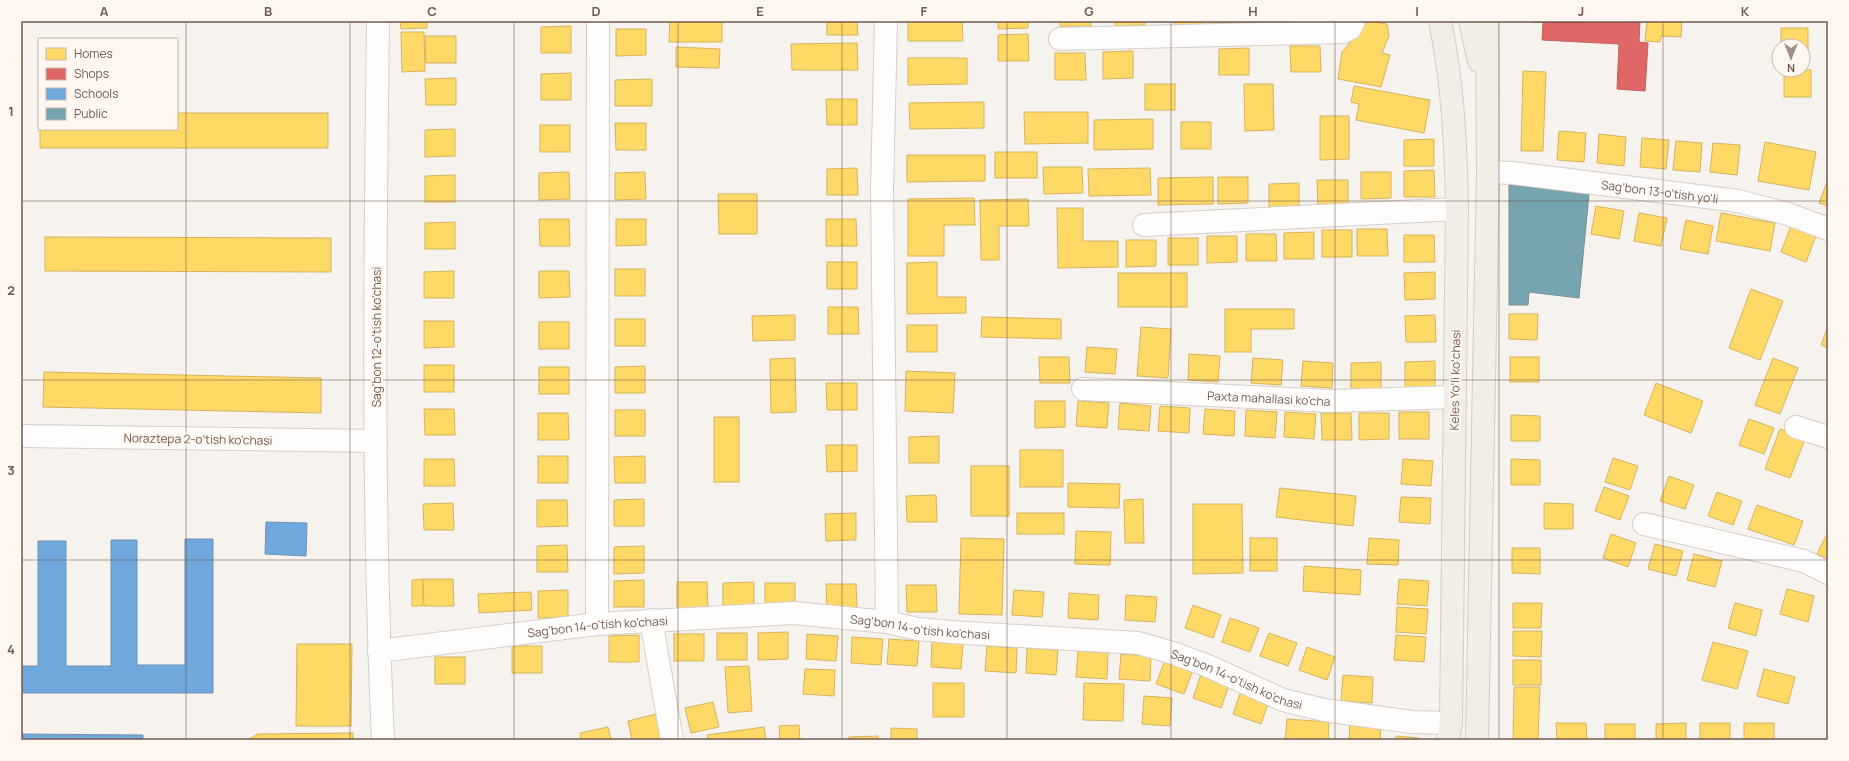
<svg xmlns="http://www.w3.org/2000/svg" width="1849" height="761" viewBox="0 0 1849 761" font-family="Manrope,sans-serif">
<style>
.homes{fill:#ffd966;stroke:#d5b35f}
.shops{fill:#e06666;stroke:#bf625f}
.schools{fill:#6fa8dc;stroke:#7091b2}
.public{fill:#76a5af;stroke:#758e92}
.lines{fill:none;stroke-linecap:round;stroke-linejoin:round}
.minor-casing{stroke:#d5cfcb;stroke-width:24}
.major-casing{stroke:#d5ccc8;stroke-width:24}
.minor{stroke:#fefdfc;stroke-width:22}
.major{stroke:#f1ede7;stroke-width:22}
.grid{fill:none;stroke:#725a4f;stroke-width:1;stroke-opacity:0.55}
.labels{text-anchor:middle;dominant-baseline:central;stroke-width:4;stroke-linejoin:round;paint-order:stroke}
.street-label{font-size:12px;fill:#725a4f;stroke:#fdf7ef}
.neatline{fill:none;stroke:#725a4f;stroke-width:1.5}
.grid-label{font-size:13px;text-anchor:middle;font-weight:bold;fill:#725a4f}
</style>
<rect width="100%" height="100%" fill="#f6f2ed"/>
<!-- homes -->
<g class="homes">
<path d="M400,21H427V28L401,29Z"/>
<path d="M670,21H722V42H669Z"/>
<path d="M827,21H857L858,35H827Z"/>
<path d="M908,21H962L963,41H908Z"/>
<path d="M998,21H1028V28L998,29Z"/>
<rect x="1060" y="21" width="31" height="5"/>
<path d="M1115,21H1145V25L1115,26Z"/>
<path d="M1174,21H1204V25L1174,26Z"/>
<rect x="1210" y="21" width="30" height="4"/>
<path d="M1245,21H1276V24L1246,25Z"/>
<rect x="1282" y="21" width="30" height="3"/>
<path d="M1368,21L1387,24L1389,36L1382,53L1390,55L1381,87L1338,79L1342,52Z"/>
<path d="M1647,21H1682L1681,37L1661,36L1660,42L1645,41Z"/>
<path d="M571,26V53H541V27Z"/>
<path d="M1781,28H1808V55H1803V46H1781Z"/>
<path d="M616,29H646V55L616,56Z"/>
<path d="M401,32H424L425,71L402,72Z"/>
<path d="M1028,34L1029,61H998V35Z"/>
<path d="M425,36H456V63H426Z"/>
<path d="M857,43L858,70H792L791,44Z"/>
<path d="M1290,46H1320L1321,72H1291Z"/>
<path d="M676,47L720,49L719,68L676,67Z"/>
<path d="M1249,48V75H1219V49Z"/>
<path d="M1133,51V78L1103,79V52Z"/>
<path d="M1055,53H1085L1086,80H1055Z"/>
<path d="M908,58H967V84L908,85Z"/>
<rect x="1784" y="70" width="27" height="27"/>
<path d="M1523,71L1546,72L1543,151H1521Z"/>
<path d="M571,73V100H541V74Z"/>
<path d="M456,78V105H426L425,79Z"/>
<path d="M652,79V106H615V80Z"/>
<rect x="1145" y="84" width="30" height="26"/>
<path d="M1244,84H1273L1274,130L1245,131Z"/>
<path d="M1354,86L1430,100L1424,133L1356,120L1359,104L1351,102Z"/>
<path d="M826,99H857V125H827Z"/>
<path d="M984,102V128L910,129L909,103Z"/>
<path d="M1024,112H1088V143L1025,144Z"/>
<path d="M177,113H328V148H40V129H177Z"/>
<path d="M1320,116H1349V159L1320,160Z"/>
<path d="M1153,119V149L1094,150V120Z"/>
<rect x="1181" y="122" width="30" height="27"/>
<path d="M615,123H646V150H616Z"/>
<rect x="540" y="125" width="30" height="27"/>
<path d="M455,129V156L425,157V130Z"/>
<path d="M1559,131L1586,133L1584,162L1557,160Z"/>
<path d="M1599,134L1626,137L1624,166L1597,163Z"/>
<path d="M1642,138L1669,140L1666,169L1640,167Z"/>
<path d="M1434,139V166H1404V140Z"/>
<path d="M1676,141L1702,143L1700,172L1673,170Z"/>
<path d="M1765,142L1816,152L1809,190L1758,181Z"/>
<path d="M1713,143L1740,145L1737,175L1710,172Z"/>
<rect x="995" y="152" width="42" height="26"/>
<path d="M907,155H985V181L907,182Z"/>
<path d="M1043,167H1082L1083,193L1044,194Z"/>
<path d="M857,168L858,195H827V169Z"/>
<path d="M1150,168L1151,195L1089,196L1088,169Z"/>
<path d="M1434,170L1435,197H1404V171Z"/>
<path d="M569,172L570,199L539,200V173Z"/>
<path d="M645,172L646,199L615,200V173Z"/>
<path d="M1361,172H1391V198L1361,199Z"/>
<path d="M455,175V202H425V176Z"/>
<path d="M1213,177V204L1158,205V178Z"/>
<path d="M1218,177H1248V203L1218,204Z"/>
<path d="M1828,179V206L1819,203Z"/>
<path d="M1317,180H1348V206L1318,207Z"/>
<path d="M1299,183V210H1269V184Z"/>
<path d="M718,194H757V234H719Z"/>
<path d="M974,198L975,225H944V256H908V199Z"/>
<path d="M1028,199L1029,226H999V260H981L980,200Z"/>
<path d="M1596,206L1624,211L1619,239L1591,234Z"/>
<path d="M1057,208H1083V241H1118V267L1058,268Z"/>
<path d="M1639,213L1667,218L1661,246L1634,241Z"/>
<path d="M1721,213L1775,223L1770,251L1716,241Z"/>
<path d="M539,219H569L570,246H540Z"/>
<path d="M616,219H646V245L616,246Z"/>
<path d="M826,219H856L857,246H826Z"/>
<path d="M1686,220L1713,226L1708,254L1680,249Z"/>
<path d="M455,222V249H425V223Z"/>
<path d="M1791,226L1816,236L1806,262L1781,252Z"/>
<path d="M1357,229H1387L1388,256H1357Z"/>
<rect x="1322" y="230" width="30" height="27"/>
<path d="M1314,232V259H1284V233Z"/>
<path d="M1246,234H1276L1277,261H1246Z"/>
<path d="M1404,235H1434L1435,262H1404Z"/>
<path d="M1207,236H1237V262L1207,263Z"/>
<path d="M45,237L331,238V272L45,271Z"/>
<rect x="1168" y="238" width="30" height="27"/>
<path d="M1126,240H1156V266L1126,267Z"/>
<rect x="827" y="262" width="30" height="27"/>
<path d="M937,262V297H966V313L907,314V263Z"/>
<rect x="615" y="269" width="30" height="27"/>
<path d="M454,271V298H424V272Z"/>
<path d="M539,271H569L570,297L539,298Z"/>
<path d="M1435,272V299L1405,300L1404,273Z"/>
<rect x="1118" y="273" width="69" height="34"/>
<path d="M1751,289L1783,301L1760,360L1729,348Z"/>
<path d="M828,307H858L859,334H828Z"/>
<path d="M1225,309H1294V329H1251V352H1225Z"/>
<path d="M1509,314H1538L1537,340L1509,339Z"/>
<path d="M795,315V340L753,341L752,316Z"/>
<path d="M1435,315L1436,342H1406L1405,316Z"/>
<path d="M982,317L1061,319V339L981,337Z"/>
<rect x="615" y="319" width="30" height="27"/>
<path d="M424,321H454V347L424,348Z"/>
<rect x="539" y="322" width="30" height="27"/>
<rect x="907" y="325" width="30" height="27"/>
<path d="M1828,326V348L1821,345Z"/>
<path d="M1141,327L1171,329L1168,378L1137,376Z"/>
<path d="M1087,347L1117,349L1115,374L1085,372Z"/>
<path d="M1189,354L1220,356L1218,382L1188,380Z"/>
<path d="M1039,357H1069L1070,383H1040Z"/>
<rect x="1510" y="357" width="29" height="25"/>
<path d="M795,358L796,412L771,413L770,359Z"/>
<path d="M1253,358L1283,360L1281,385L1251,383Z"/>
<path d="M1773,358L1798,368L1780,414L1755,405Z"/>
<path d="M1303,361L1333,363L1332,388L1301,386Z"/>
<path d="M1435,361V388H1405V362Z"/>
<path d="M1381,362V389H1351V363Z"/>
<rect x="424" y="365" width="30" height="27"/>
<path d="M645,366V393H615V367Z"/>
<rect x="539" y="367" width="30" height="27"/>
<path d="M906,371L955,373L953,413L905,411Z"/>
<path d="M44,372L321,378V413L43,407Z"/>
<path d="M826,383H857V410H827Z"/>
<path d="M1656,383L1703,401L1691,433L1644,415Z"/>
<path d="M1035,401H1065V427L1035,428Z"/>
<path d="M1078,401L1109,403L1107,428L1076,426Z"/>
<path d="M1120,403L1151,406L1149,431L1118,429Z"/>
<path d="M1160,406L1190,408L1189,433L1158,431Z"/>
<path d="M424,409H454L455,435H425Z"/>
<path d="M1205,409L1235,411L1234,436L1203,434Z"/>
<rect x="615" y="410" width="30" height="26"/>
<path d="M1246,410L1277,412L1275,438L1245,436Z"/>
<path d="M1285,412L1316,414L1314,439L1284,437Z"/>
<rect x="1399" y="412" width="30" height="27"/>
<path d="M538,413H568L569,440H538Z"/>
<path d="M1321,413H1351L1352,440H1322Z"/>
<path d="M1359,413H1389V439L1359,440Z"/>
<path d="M1511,415L1540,416V441H1511Z"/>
<rect x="714" y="417" width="25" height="65"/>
<path d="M1749,419L1774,428L1764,454L1739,445Z"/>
<path d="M1780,429L1805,439L1790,478L1765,469Z"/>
<path d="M939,436V463H909V437Z"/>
<path d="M826,445H857V471L827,472Z"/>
<rect x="1020" y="450" width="43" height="37"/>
<rect x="538" y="456" width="30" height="27"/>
<path d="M645,456V483H615L614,457Z"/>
<path d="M1613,458L1638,466L1630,490L1605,482Z"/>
<path d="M424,459H454L455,486H424Z"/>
<path d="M1403,459L1433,461L1431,486L1401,484Z"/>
<path d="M1511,459L1540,460V485H1511Z"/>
<rect x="971" y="466" width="38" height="50"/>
<path d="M1669,476L1694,485L1685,509L1660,501Z"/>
<path d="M1068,483L1120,484L1119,508L1068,507Z"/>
<path d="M1604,487L1629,496L1620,520L1595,511Z"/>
<path d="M1280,488L1356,496L1353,526L1276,517Z"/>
<path d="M1717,492L1742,501L1733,525L1708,516Z"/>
<path d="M936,495L937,522H907L906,496Z"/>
<path d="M1401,497L1431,498L1430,524L1399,522Z"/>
<path d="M644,499V526H614V500Z"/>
<path d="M1143,499L1144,543H1125L1124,500Z"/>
<path d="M537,500H567L568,526L537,527Z"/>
<path d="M453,503L454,530H424L423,504Z"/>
<path d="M1544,503L1573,504V529H1544Z"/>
<path d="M1193,504H1242L1243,573L1193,574Z"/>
<path d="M1757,505L1803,521L1794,545L1748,529Z"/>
<path d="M856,513V540L826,541L825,514Z"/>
<rect x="1017" y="513" width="47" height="21"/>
<path d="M1076,531L1111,532L1110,565L1075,564Z"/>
<path d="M1828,532V559L1817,554Z"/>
<path d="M1611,534L1636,543L1628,567L1603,558Z"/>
<path d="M961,538L1004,539L1002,615L959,614Z"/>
<rect x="1250" y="538" width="27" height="33"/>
<path d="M1369,538L1399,540L1398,565L1367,564Z"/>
<path d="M1655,544L1683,551L1676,576L1648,569Z"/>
<path d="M567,545L568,572H537V546Z"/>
<path d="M644,546V573L614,574V547Z"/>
<path d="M1512,548H1540V574L1512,573Z"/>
<path d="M1694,554L1722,561L1715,587L1687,580Z"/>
<path d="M1304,566L1361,570L1360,595L1303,591Z"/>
<path d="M423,579V606H412V580Z"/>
<path d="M423,579H453L454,606H424Z"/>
<path d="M1399,579L1429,581L1427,606L1397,604Z"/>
<path d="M644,580V607H614V581Z"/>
<path d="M677,582H707L708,608L677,609Z"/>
<path d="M754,582V609H723V583Z"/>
<rect x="765" y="583" width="30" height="27"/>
<path d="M826,584H856L857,610L827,611Z"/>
<path d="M906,585H936L937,612H907Z"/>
<path d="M1787,589L1814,596L1808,622L1780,614Z"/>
<path d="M568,590V617L538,618V591Z"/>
<path d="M1014,590L1044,592L1042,617L1012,615Z"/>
<path d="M531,592L532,610L479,613L478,594Z"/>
<path d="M1069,593L1099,595L1098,620L1068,618Z"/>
<path d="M1126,595L1157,597L1155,622L1125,620Z"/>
<path d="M1513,603H1542L1541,628H1513Z"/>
<path d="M1735,603L1762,610L1756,636L1728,628Z"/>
<path d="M1193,605L1221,615L1213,638L1185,628Z"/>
<path d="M1397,607L1428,609L1426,634L1396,632Z"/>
<path d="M1230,618L1259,628L1250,652L1222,642Z"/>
<path d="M1513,631H1542L1541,657L1513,656Z"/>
<path d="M788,632V659L758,660V633Z"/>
<rect x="717" y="633" width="30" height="27"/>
<path d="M1269,633L1297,643L1288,666L1260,656Z"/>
<rect x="674" y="634" width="30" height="27"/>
<path d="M807,634L838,636L836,661L806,659Z"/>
<path d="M639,635V662H609V636Z"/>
<path d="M1396,635L1426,637L1424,662L1394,660Z"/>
<path d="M852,637L883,639L881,665L851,663Z"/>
<path d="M889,639L919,641L917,666L887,664Z"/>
<path d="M932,642L963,644L961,669L931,667Z"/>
<path d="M1713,642L1748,651L1737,689L1702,680Z"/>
<path d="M297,644H352L351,726H296Z"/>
<rect x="512" y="646" width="30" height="27"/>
<path d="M987,646L1017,648L1016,673L985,671Z"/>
<path d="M1307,647L1335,657L1327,680L1299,670Z"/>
<path d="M1027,648L1058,650L1056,675L1026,673Z"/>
<path d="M1078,651L1108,653L1107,679L1076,677Z"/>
<path d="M1121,654L1151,656L1150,681L1119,679Z"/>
<rect x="435" y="657" width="30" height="27"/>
<path d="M1165,660L1193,670L1184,694L1156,684Z"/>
<rect x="1513" y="660" width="28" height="25"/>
<path d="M749,666L752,711L728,713L725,667Z"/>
<path d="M805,669L835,670L834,696L803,694Z"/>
<path d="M1764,669L1795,677L1788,704L1757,696Z"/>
<path d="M1201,674L1229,685L1221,708L1193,698Z"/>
<path d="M1343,675L1373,677L1372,703L1341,701Z"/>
<rect x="933" y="683" width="31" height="34"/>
<path d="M1084,683L1124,684L1123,721L1083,720Z"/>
<path d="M1514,687H1540L1538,740H1513Z"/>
<path d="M1241,691L1269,701L1261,724L1233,714Z"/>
<path d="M1144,696L1172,698L1170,726L1142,724Z"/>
<path d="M713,702L719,727L691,733L685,708Z"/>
<path d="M656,714L662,739L632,740L628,721Z"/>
<path d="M1287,719L1329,722L1328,740H1285Z"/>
<path d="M1350,723L1381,726L1380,740H1349Z"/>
<path d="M1556,723H1586L1587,740H1557Z"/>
<path d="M1686,723V740H1656V724Z"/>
<rect x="1700" y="723" width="30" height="17"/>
<rect x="1744" y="723" width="30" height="17"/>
<rect x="1605" y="724" width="30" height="16"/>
<path d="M799,725L800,740H780L779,726Z"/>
<path d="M608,727L611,740H581L580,733Z"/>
<path d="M764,727L766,740H708L707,735Z"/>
<path d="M891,728L917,729V740H891Z"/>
<path d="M353,733V740H247L258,734Z"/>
<path d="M878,736V740H849V737Z"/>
<path d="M1396,736L1419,738V740H1396Z"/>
</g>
<!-- shops -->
<path class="shops" d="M1640,21L1639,42L1648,43L1645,91L1617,89L1619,44L1542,40L1543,22H1532Z"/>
<!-- schools -->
<g class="schools">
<path d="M266,522L307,523L306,556L265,554Z"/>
<path d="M185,539H213V693H21V666H38V541H66V666H111V540H137V665H185Z"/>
<path d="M21,734L143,735V740H21Z"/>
</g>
<!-- public -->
<path class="public" d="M1509,185L1589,194L1579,298L1529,292L1528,305H1509Z"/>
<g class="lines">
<defs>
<g id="minor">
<path d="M378,21C375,261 372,501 383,740"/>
<path d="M886,21L882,189L887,622"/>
<path d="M1060,39L1343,32L1350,29L1354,21"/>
<path id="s1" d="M1488,172L1513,173L1738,201L1788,214L1828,229"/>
<path d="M1144,225L1457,209"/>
<path id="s2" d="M1083,389L1332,401L1454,397"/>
<path d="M1796,427L1828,437"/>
<path d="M21,436L376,441"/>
<path d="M1644,524L1804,561L1828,573"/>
<path d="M651,620L672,740"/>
<path d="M597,624L598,21"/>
<path id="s3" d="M379,651L597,624L794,613L887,622L918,629L951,632L1138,643L1173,653L1208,666L1283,700L1324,710L1412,722L1451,723"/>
</g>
<g id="major">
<path d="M1440,21C1453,84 1456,146 1457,209L1451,723L1448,740"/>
<path d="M1470,21L1479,61"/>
<path d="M1477,740L1488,172L1487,21"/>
</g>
</defs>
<!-- minor casing -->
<use href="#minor" class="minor-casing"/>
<!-- major casing -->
<use href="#major" class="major-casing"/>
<!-- minor -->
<use href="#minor" class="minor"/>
<!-- major -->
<use href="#major" class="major"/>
</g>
<!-- grid -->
<path class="grid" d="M186,21V740M350,21V740M514,21V740M678,21V740M842,21V740M1007,21V740M1171,21V740M1335,21V740M1499,21V740M1663,21V740M21,201H1828M21,380H1828M21,560H1828"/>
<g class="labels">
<!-- street labels -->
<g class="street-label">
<text stroke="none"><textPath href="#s1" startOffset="173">Sag'bon 13-o'tish yo'li</textPath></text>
<text transform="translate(376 337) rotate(-90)">Sag'bon 12-o'tish ko'chasi</text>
<text transform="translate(1455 380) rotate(-89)">Keles Yoʻli koʻchasi</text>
<text stroke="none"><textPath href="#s2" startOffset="186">Paxta mahallasi ko'cha</textPath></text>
<text transform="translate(198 439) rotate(1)">Noraztepa 2-oʻtish ko'chasi</text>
<text stroke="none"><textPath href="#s3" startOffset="220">Sag'bon 14-o'tish ko'chasi</textPath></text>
<text stroke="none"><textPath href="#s3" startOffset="544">Sag'bon 14-o'tish ko'chasi</textPath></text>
<text stroke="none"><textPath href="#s3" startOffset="868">Sag'bon 14-o'tish ko'chasi</textPath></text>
</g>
</g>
<!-- border -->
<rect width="1849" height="761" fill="none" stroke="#fdf7ef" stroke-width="44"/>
<!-- legend -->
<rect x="38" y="38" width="140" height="92" fill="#fdf7ef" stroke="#c5b8af"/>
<rect x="46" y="48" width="20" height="12" fill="#ffd966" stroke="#c5b8af"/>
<text x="74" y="58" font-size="12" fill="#725a4f">Homes</text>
<rect x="46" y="68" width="20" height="12" fill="#e06666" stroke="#c5b8af"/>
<text x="74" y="78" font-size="12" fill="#725a4f">Shops</text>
<rect x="46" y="88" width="20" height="12" fill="#6fa8dc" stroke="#c5b8af"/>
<text x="74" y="98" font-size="12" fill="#725a4f">Schools</text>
<rect x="46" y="108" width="20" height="12" fill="#76a5af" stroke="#c5b8af"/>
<text x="74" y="118" font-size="12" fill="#725a4f">Public</text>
<!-- north arrow -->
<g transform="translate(1791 58) rotate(180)"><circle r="19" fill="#fdf7ef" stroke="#c5b8af"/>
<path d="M0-3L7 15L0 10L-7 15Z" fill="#a08f86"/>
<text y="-6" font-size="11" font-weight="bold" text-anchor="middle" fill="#725a4f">N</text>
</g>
<rect x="22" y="22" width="1805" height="717" class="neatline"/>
<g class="grid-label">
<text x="104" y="16">A</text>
<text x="268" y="16">B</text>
<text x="432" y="16">C</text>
<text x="596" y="16">D</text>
<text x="760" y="16">E</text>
<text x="924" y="16">F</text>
<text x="1089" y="16">G</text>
<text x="1253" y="16">H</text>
<text x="1417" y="16">I</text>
<text x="1581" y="16">J</text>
<text x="1745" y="16">K</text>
<text x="11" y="116">1</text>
<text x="11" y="295">2</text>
<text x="11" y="475">3</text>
<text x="11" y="654">4</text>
</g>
</svg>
